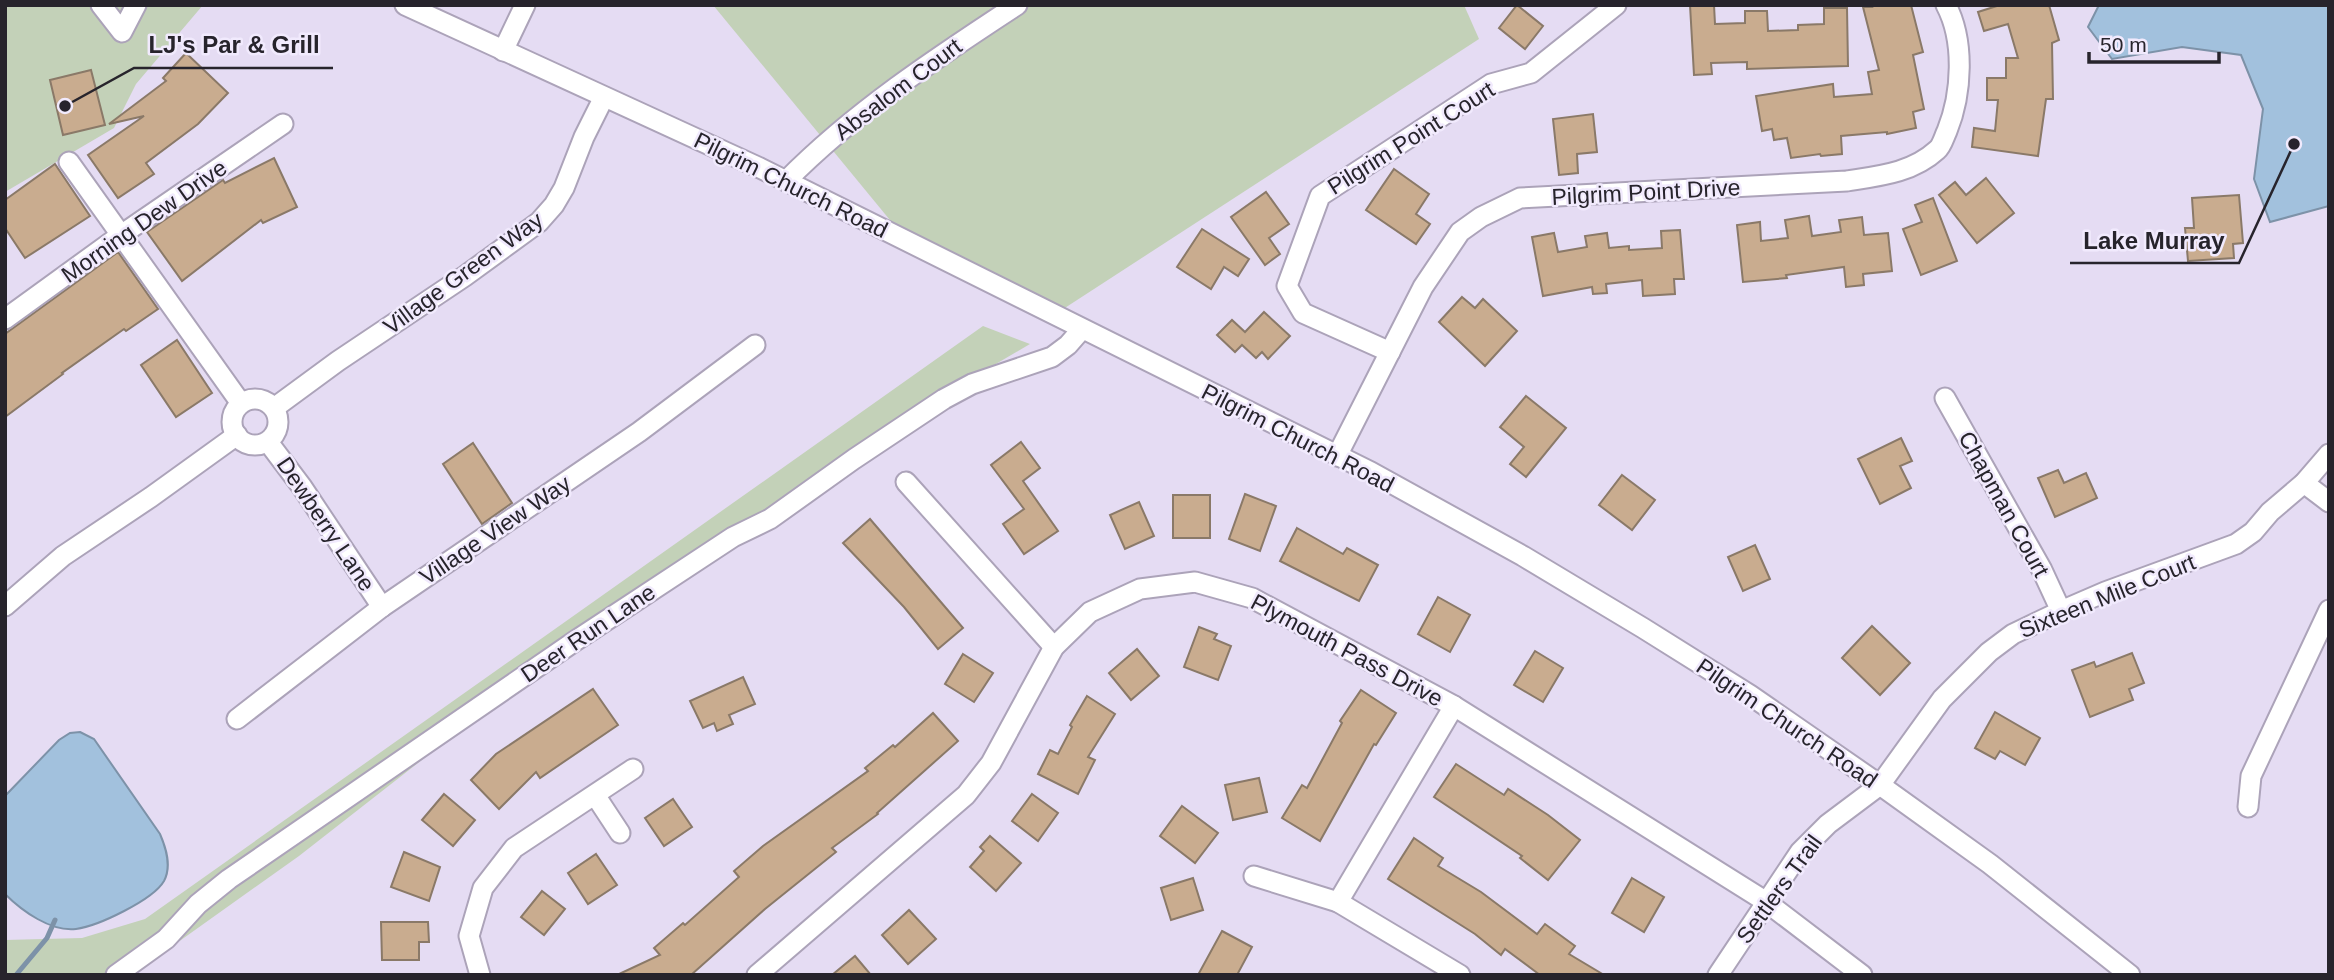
<svg xmlns="http://www.w3.org/2000/svg" width="2334" height="980" viewBox="0 0 2334 980" font-family="Helvetica,sans-serif">
<style>
.green{fill:#c3d1b8}
.water{fill:#a2c1dd;stroke:#7d92a8;stroke-width:2}
.lines{fill:none;stroke-linecap:round;stroke-linejoin:round}
.stream{stroke:#7d92a8;stroke-width:5}
.building{fill:#c9ac8f;stroke:#8a7968;stroke-width:2}
.minor-casing{stroke:#aca3b9;stroke-width:23}
.minor{stroke:#fff;stroke-width:19}
.labels{text-anchor:middle;dominant-baseline:central;stroke-width:5;stroke-linejoin:round;paint-order:stroke}
.street-label{font-size:23px;fill:#27242c;stroke:#f1eafd}
.leader{fill:none;stroke:#27242c;stroke-width:2.5}
.callout-dot{fill:#27242c;stroke:#f1eafd;stroke-width:2.5}
.callout-label{font-size:24px;text-anchor:middle;font-weight:bold;fill:#27242c;stroke:#f1eafd;stroke-width:5;stroke-linejoin:round;paint-order:stroke}
</style>
<rect width="100%" height="100%" fill="#e5dcf3"/>
<!-- green -->
<g class="green">
<path d="M5,5H203L136,84L114,128L5,192Z"/>
<path d="M713,5H1464L1479,39L1054,315L908,242Z"/>
<path d="M983,326L1030,344L878,433L726,553L473,720L299,856L181,940L122,975H5V940L82,938L145,919Z"/>
</g>
<!-- water -->
<g class="water">
<path d="M2099,5H2329V206L2270,222L2254,179L2263,109L2241,55L2182,47L2112,59L2088,27Z"/>
<path d="M80,732L94,739L160,834C166,848 172,866 164,881C153,900 98,926 76,929C51,932 22,911 5,894V796L59,740L70,733Z"/>
</g>
<g class="lines">
<!-- stream -->
<path class="stream" d="M16,975L47,938L55,920"/>
</g>
<!-- building -->
<g class="building">
<path d="M1517,5L1543,26L1525,49L1499,28Z"/>
<path d="M1690,5H1714L1715,24L1745,23V11H1767L1768,31L1798,30V25L1824,24V8H1847L1848,66L1747,69V62L1711,63L1712,74L1694,75Z"/>
<path d="M1871,5H1911L1923,52L1913,55L1924,109L1913,112L1916,128L1887,134V132L1841,136L1842,154L1821,156L1820,154L1791,158L1787,138L1774,140L1772,129L1762,131L1756,96L1833,84L1834,97L1872,94L1868,72L1879,70L1863,7H1872Z"/>
<path d="M2000,5H2049L2059,40L2052,43L2053,99H2046L2038,156L1972,147L1974,128L1995,131L1998,100H1987V78H2006V58H2018L2008,24L1984,31L1978,12Z"/>
<path d="M186,53L228,93L198,124L146,163L154,174L118,198L88,155L144,116L109,124L166,81L163,78Z"/>
<path d="M91,70L105,125L63,135L50,80Z"/>
<path d="M1593,114L1597,152L1577,154L1578,173L1559,175L1553,119Z"/>
<path d="M274,158L297,207L263,223L261,220L182,281L147,232L223,180L225,183Z"/>
<path d="M55,164L90,216L25,258L5,228V200Z"/>
<path d="M1394,169L1429,194L1416,214L1430,224L1416,244L1366,210Z"/>
<path d="M1986,178L2014,213L1977,243L1939,195L1955,182L1966,195Z"/>
<path d="M1266,192L1289,224L1269,238L1280,254L1265,265L1231,217Z"/>
<path d="M2239,195L2243,243L2233,244L2234,258L2188,261L2185,228H2194L2192,198Z"/>
<path d="M1933,198L1957,261L1921,275L1903,229L1922,222L1915,205Z"/>
<path d="M1809,216L1812,236L1841,232L1839,220L1862,217L1864,235L1888,233L1892,271L1863,274L1864,285L1846,287L1844,267L1786,275L1787,278L1743,282L1737,225L1760,222L1761,241L1788,238L1785,220Z"/>
<path d="M1202,229L1249,259L1238,276L1224,267L1211,289L1177,267Z"/>
<path d="M1680,230L1684,279H1674L1675,294L1643,296L1642,280L1606,284L1607,293L1593,294L1592,287L1543,296L1532,237L1554,233L1558,252L1587,247L1585,236L1607,233L1609,248L1629,246V250L1662,248L1661,231Z"/>
<path d="M118,252L158,309L126,331L124,329L62,373L63,374L5,417V334Z"/>
<path d="M1462,297L1475,308L1483,299L1517,331L1485,366L1439,322Z"/>
<path d="M1264,312L1290,336L1268,359L1262,352L1256,358L1242,345L1235,352L1217,335L1232,320L1245,332Z"/>
<path d="M177,340L212,393L176,417L141,365Z"/>
<path d="M1526,396L1566,428L1526,477L1510,464L1524,447L1500,427Z"/>
<path d="M1901,438L1912,461L1900,466L1911,488L1880,504L1858,459Z"/>
<path d="M1021,442L1040,468L1023,481L1058,531L1024,554L1003,524L1024,509L991,465Z"/>
<path d="M473,443L512,503L482,524L443,464Z"/>
<path d="M2058,470L2064,483L2086,473L2097,498L2055,517L2038,478Z"/>
<path d="M1622,475L1655,500L1632,530L1599,505Z"/>
<path d="M1245,494L1276,506L1260,551L1229,539Z"/>
<rect x="1173" y="495" width="37" height="43"/>
<path d="M1139,502L1154,536L1125,549L1110,515Z"/>
<path d="M870,519L963,628L938,649L904,607L843,543Z"/>
<path d="M1297,528L1343,554L1347,548L1378,565L1359,601L1280,561Z"/>
<path d="M1755,545L1770,579L1743,591L1728,557Z"/>
<path d="M1438,597L1470,615L1450,652L1418,634Z"/>
<path d="M1872,626L1910,663L1880,695L1842,658Z"/>
<path d="M1199,627L1217,634L1214,639L1231,646L1218,680L1184,667Z"/>
<path d="M1137,649L1159,676L1131,700L1109,673Z"/>
<path d="M1535,651L1563,668L1543,702L1514,685Z"/>
<path d="M2132,653L2144,683L2129,689L2133,700L2090,717L2072,670L2094,662L2096,667Z"/>
<path d="M963,654L993,673L974,702L945,684Z"/>
<path d="M743,677L755,704L729,715L733,724L717,731L714,723L703,728L690,701Z"/>
<path d="M593,689L618,725L540,778L536,772L499,809L471,780L496,754Z"/>
<path d="M1361,690L1396,713L1376,745L1374,744L1320,841L1282,818L1302,785L1307,788L1342,723L1340,721Z"/>
<path d="M1087,696L1115,714L1088,757L1095,760L1078,794L1038,774L1050,750L1058,754L1072,727L1070,725Z"/>
<path d="M1995,712L2040,738L2025,765L2000,751L1995,759L1975,748Z"/>
<path d="M933,713L958,741L877,813L878,814L832,848L836,852L765,909L691,975H617L660,955L654,948L683,923L685,925L739,877L734,871L763,846L868,771L865,768L893,745L895,747Z"/>
<path d="M1456,764L1504,795L1508,789L1548,815L1580,840L1548,880L1520,858L1522,856L1434,797Z"/>
<path d="M1259,778L1267,812L1233,820L1225,785Z"/>
<path d="M444,794L475,820L453,846L422,820Z"/>
<path d="M1032,794L1058,813L1038,841L1012,821Z"/>
<path d="M673,799L692,827L664,846L645,818Z"/>
<path d="M1182,806L1218,833L1195,863L1160,836Z"/>
<path d="M990,836L1021,863L996,891L970,867L984,851L980,847Z"/>
<path d="M1414,838L1443,858L1438,866L1481,892L1537,934L1545,924L1575,946L1569,954L1604,975H1540L1505,949L1501,955L1475,934L1388,879Z"/>
<path d="M404,852L440,867L429,901L391,887Z"/>
<path d="M596,854L617,885L588,904L568,873Z"/>
<path d="M1193,878L1203,910L1171,920L1161,888Z"/>
<path d="M1632,878L1664,897L1644,932L1612,913Z"/>
<path d="M542,891L565,909L544,935L521,917Z"/>
<path d="M909,910L936,939L908,964L882,935Z"/>
<path d="M381,922H428L429,942H419V960H382Z"/>
<path d="M1222,931L1252,947L1237,975H1198Z"/>
<path d="M855,956L871,975H832Z"/>
</g>
<g class="lines">
<defs>
<g id="minor">
<path d="M101,5L122,32L136,5"/>
<path d="M405,5L760,168L1371,472L1523,556L1643,628L1750,695L1880,785L1990,864L2130,975"/>
<path d="M503,51L525,5"/>
<path d="M69,162L240,402"/>
<path d="M786,181C854,112 936,58 1017,5"/>
<path d="M5,319L121,235L283,124"/>
<path d="M1390,352L1303,313L1287,286L1320,196L1491,84L1531,73L1616,5"/>
<path d="M1945,398L2042,570L2061,611"/>
<circle cx="255" cy="422" r="23"/>
<path d="M274,408L338,361L465,276L539,222L554,205L564,188L584,137L604,97"/>
<path d="M268,442L302,487L382,607"/>
<path d="M1337,456L1423,287L1460,232L1481,217L1520,198L1847,181C1879,176 1912,173 1937,150C1942,146 1944,137 1947,131C1962,94 1965,41 1946,5"/>
<path d="M906,482L1054,647"/>
<path d="M2304,483L2329,502"/>
<path d="M5,606L63,556L151,497L237,435"/>
<path d="M237,719L382,607L639,432L755,345"/>
<path d="M595,795L620,833"/>
<path d="M2248,807L2251,776L2329,610"/>
<path d="M1254,876L1338,902L1460,975"/>
<path d="M1338,902L1454,706"/>
<path d="M116,975L166,939L198,904L229,879L575,641L733,537L770,519L854,459L944,399L972,384L1052,357L1068,345L1082,329"/>
<path d="M480,975L469,936L483,888L514,848L633,769"/>
<path d="M757,975L966,795L991,763L1054,647L1090,612L1140,589L1195,582L1252,598L1454,706L1765,901L1862,975"/>
<path d="M1718,975L1800,852L1828,824L1880,785L1942,699L1989,652L2013,634L2061,611L2105,592L2236,544L2253,532L2270,512L2304,483L2329,454"/>
</g>
</defs>
<!-- minor casing -->
<use href="#minor" class="minor-casing"/>
<!-- minor -->
<use href="#minor" class="minor"/>
</g>
<g class="labels">
<!-- street labels -->
<g class="street-label">
<text transform="translate(898 89) rotate(-37)">Absalom Court</text>
<text transform="translate(1411 138) rotate(-32)">Pilgrim Point Court</text>
<text transform="translate(791 185) rotate(26)">Pilgrim Church Road</text>
<text transform="translate(1646 192) rotate(-3)">Pilgrim Point Drive</text>
<text transform="translate(144 221) rotate(-35)">Morning Dew Drive</text>
<text transform="translate(463 273) rotate(-36)">Village Green Way</text>
<text transform="translate(1298 438) rotate(27)">Pilgrim Church Road</text>
<text transform="translate(2004 504) rotate(61)">Chapman Court</text>
<text transform="translate(326 524) rotate(56)">Dewberry Lane</text>
<text transform="translate(495 530) rotate(-34)">Village View Way</text>
<text transform="translate(2107 596) rotate(-22)">Sixteen Mile Court</text>
<text transform="translate(588 633) rotate(-34)">Deer Run Lane</text>
<text transform="translate(1347 650) rotate(28)">Plymouth Pass Drive</text>
<text transform="translate(1787 723) rotate(34)">Pilgrim Church Road</text>
<text transform="translate(1779 889) rotate(-54)">Settlers Trail</text>
</g>
</g>
<!-- callouts -->
<path class="leader" d="M65 106L134 68H333M2294 144L2239 263H2070"/>
<g class="callout-dot">
<circle cx="65" cy="106" r="7"/>
<circle cx="2294" cy="144" r="7"/>
</g>
<g class="callout-label">
<text x="234" y="53">LJ's Par &amp; Grill</text>
<text x="2154" y="249">Lake Murray</text>
</g>
<!-- border -->
<rect width="2334" height="980" fill="none" stroke="#27242c" stroke-width="14"/>
<!-- scale -->
<path d="M2089 52v10h130v-10" fill="none" stroke="#27242c" stroke-width="3.5"/>
<text x="2100" y="52" font-size="21" fill="#27242c" stroke="#f1eafd" stroke-width="5" paint-order="stroke">50 m</text>
</svg>
